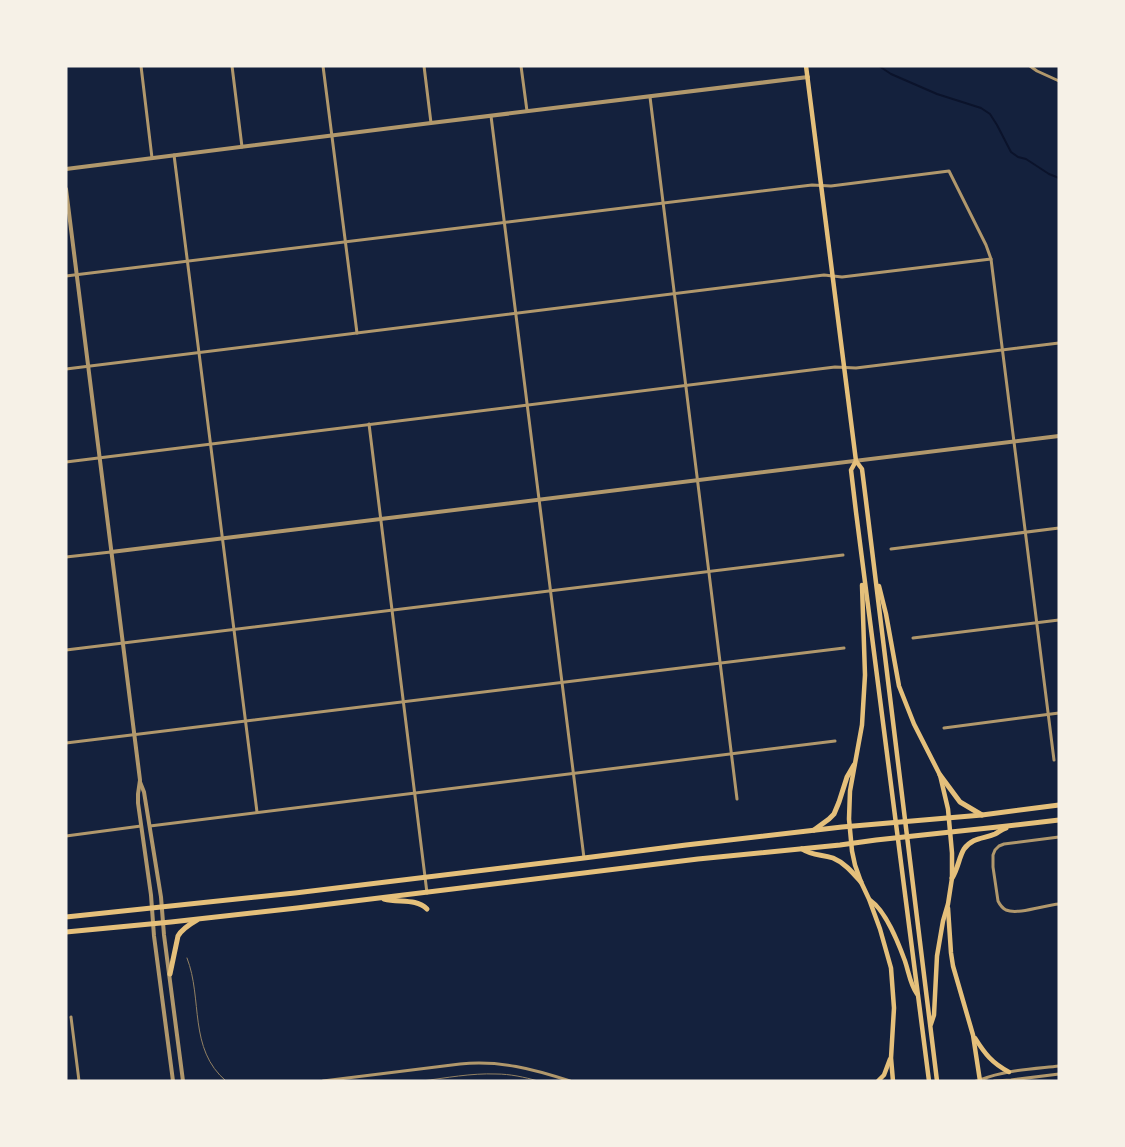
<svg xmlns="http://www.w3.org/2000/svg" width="1125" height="1147" viewBox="0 0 1125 1147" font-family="'Source Sans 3',sans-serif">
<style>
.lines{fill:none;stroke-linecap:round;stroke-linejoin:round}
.stream{stroke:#0b132b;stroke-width:2}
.minor{stroke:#b1986c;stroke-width:3}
.tertiary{stroke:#b1986c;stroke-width:4}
.secondary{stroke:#e5c07b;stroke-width:4.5}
.trunk{stroke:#e5c07b;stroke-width:5}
.tram{stroke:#918062;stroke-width:1}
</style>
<rect width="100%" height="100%" fill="#14213d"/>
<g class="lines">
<!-- stream -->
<path class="stream" d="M879,66L891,74L937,94L981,108L990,114L997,125L1011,152L1018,157L1026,159L1049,174L1059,178"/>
<!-- minor -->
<g class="minor">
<path d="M141,66L152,158"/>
<path d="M232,66L242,147"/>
<path d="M323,66L357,333"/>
<path d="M424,66L431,123"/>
<path d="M521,66L527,111"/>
<path d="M1030,66L1037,71L1059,81"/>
<path d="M650,97L737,799"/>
<path d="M491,116L584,858"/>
<path d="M174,155L257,812"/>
<path d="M66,276L812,185L831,186L949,171L986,245L991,259L1054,760"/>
<path d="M66,369L824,275L842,277L991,259"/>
<path d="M369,424L427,893"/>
<path d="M66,462L835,367L856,368L1059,343"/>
<path d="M891,549L1059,528"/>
<path d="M66,557L111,552"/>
<path d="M913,638L1059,620"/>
<path d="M66,650L843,555"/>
<path d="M944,728L1059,713"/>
<path d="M66,743L844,648"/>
<path d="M150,826L835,741"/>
<path d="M66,836L141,826"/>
<path d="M1059,837L1004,844L999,846L995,850L993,855V867L998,901C1000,905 1002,908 1006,910C1018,915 1045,905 1059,904"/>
<path d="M71,1017L79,1081"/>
<path d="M980,1080C1005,1070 1032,1069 1059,1066"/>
<path d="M323,1081L460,1064C500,1060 533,1069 570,1081"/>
<path d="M976,1081H987"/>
<path d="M994,1081L1011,1080L1059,1074"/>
</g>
<!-- tertiary -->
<g class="tertiary">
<path d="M66,169L431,123L808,77"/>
<path d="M66,189L140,780L138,794V803L151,895L154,936L173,1081"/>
<path d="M111,552L1059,436"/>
<path d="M140,782L144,792L161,897L164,935L183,1081"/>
</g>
<!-- secondary -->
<g class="secondary">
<path d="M806,66L856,461L862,469L866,501L937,1081"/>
<path d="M856,461L851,470L856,512L929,1081"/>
<path d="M862,585L865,675L862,725L850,791L849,819L852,851L855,865L861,882L869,899L880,929L891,968L894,1008L891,1058L893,1081"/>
<path d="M879,586L886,614L899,686L914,724L940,775L948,809L952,853V878L948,904L943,921L937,956L934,1015L931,1024"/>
<path d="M870,900C886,911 898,942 905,961C909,973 910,984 917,994"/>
<path d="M948,908L951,953L953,966L973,1035L980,1081"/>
<path d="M975,1038C985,1054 992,1063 1009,1072"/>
<path d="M878,1081L884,1075L890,1059"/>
</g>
<!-- trunk -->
<g class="trunk">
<path d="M940,775L960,802L982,815"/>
<path d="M814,830L829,819L834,814L839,802L847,777L854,765"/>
<path d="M802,849C813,856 821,854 833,858C845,863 853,873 861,882"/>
<path d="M952,878C958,869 959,857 964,849C973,837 984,839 995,834C999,832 1002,829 1006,828"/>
<path d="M384,899C399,903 416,898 427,909"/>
<path d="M66,917L295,893L584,858L686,845L842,827L982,815L1059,805"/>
<path d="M66,932L171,922L297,908L698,859L840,845L876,840L1007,826L1059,820"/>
<path d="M170,974L178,936C182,929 190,924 197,920"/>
</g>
<!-- tram -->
<g class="tram">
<path d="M187,958C203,999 188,1049 226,1081"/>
<path d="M422,1081C446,1078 471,1073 496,1074C510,1074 524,1077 538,1081"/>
</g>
</g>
<!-- border -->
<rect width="1125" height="1147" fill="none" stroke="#f6f1e7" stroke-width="135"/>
</svg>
